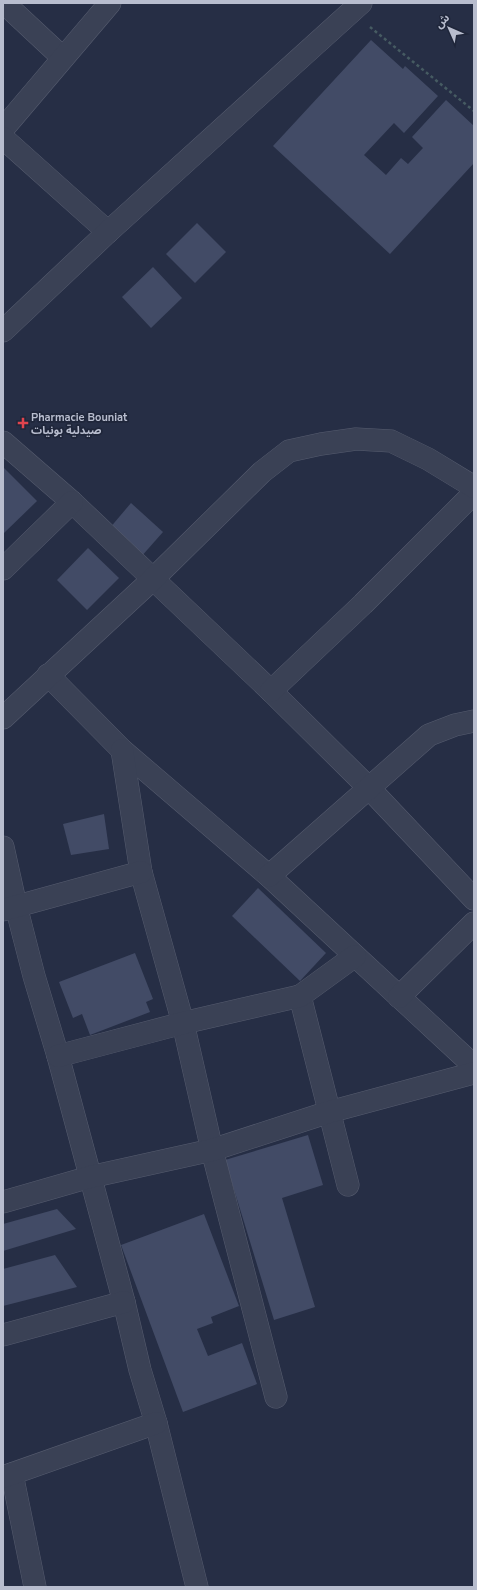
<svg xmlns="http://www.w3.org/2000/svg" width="477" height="1590" viewBox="0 0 477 1590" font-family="'Nunito Sans','Noto Sans Arabic',sans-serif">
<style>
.building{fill:#424b66}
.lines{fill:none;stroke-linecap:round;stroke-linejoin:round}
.minor-casing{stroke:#565c6f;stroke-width:23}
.path{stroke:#465b62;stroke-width:2.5;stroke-dasharray:3 3;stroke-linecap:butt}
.minor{stroke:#3a4155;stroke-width:22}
.health-dot{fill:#e0444e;stroke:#1f263a;stroke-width:1.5}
.labels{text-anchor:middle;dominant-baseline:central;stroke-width:3.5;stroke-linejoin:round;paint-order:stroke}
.poi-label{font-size:11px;font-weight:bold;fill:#b8bdce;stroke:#1f263a;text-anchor:start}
</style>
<rect width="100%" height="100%" fill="#262e45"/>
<!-- building -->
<g class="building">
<path d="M371,40L403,69L405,66L438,96L404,133L394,123L364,155L386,175L401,158L408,164L423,148L412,137L446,100L474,126V163L390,254L273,146Z"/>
<path d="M197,223L226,252L195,283L166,254Z"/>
<path d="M153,267L182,298L151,328L122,297Z"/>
<path d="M3,467L37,501L3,534Z"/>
<path d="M131,503L163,532L140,558L109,529Z"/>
<path d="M88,548L119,578L87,610L57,580Z"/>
<path d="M104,814L109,849L71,855L63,824Z"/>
<path d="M258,888L326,953L300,981L232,916Z"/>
<path d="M135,953L153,999L146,1002L150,1012L90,1035L82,1014L73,1018L59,982Z"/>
<path d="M308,1135L323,1185L282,1198L315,1307L274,1320L225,1160Z"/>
<path d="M57,1209L76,1229L3,1251V1224Z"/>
<path d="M204,1214L239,1306L211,1317L213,1323L197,1329L208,1356L242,1343L257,1384L183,1412L121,1245Z"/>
<path d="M55,1255L77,1287L3,1306V1269Z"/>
</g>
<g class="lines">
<defs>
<g id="minor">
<path d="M4,3L63,58"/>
<path d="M3,129L110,3"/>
<path d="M3,138L108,232"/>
<path d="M3,331L108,232L361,3"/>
<path d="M3,442L72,502L271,691L368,787L474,899"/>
<path d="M3,569L72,502"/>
<path d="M48,675L122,750L269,876L474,1066"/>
<path d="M271,691L363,604L474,493"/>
<path d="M3,718L153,579L262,472L289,451L321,444L356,439L391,441L428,459L474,487"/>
<path d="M122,750L141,872L183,1023L212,1150L276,1397"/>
<path d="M3,847L16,906L34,976L58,1056L124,1302L140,1370L156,1423L197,1587"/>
<path d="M269,876L429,735L455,725L474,721"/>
<path d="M3,910L141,872"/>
<path d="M300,996L348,1185"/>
<path d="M399,997L474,923"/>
<path d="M58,1056L183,1023L300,996L355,956"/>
<path d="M3,1202L90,1177L212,1150L329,1112L474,1073"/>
<path d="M3,1335L124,1302"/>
<path d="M12,1474L35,1587"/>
<path d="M3,1477L156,1423"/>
</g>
</defs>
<!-- minor casing -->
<use href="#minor" class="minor-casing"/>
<!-- path -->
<path class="path" d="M370,27L474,111"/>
<!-- minor -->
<use href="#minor" class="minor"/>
</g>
<!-- markers -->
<path class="health-dot" d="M21 417h4v4h4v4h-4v4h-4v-4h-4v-4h4z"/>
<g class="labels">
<!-- poi labels -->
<g class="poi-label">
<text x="31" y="417">Pharmacie Bouniat<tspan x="31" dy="13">صيدلية بونيات</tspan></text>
</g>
</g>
<!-- border -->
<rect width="477" height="1590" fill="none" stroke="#b8bdce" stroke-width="8"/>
<!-- north arrow -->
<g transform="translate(449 28) rotate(315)" stroke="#1f263a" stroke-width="3" paint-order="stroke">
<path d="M0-3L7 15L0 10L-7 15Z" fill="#b8bdce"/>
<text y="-6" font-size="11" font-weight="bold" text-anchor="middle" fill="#b8bdce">ش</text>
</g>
</svg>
